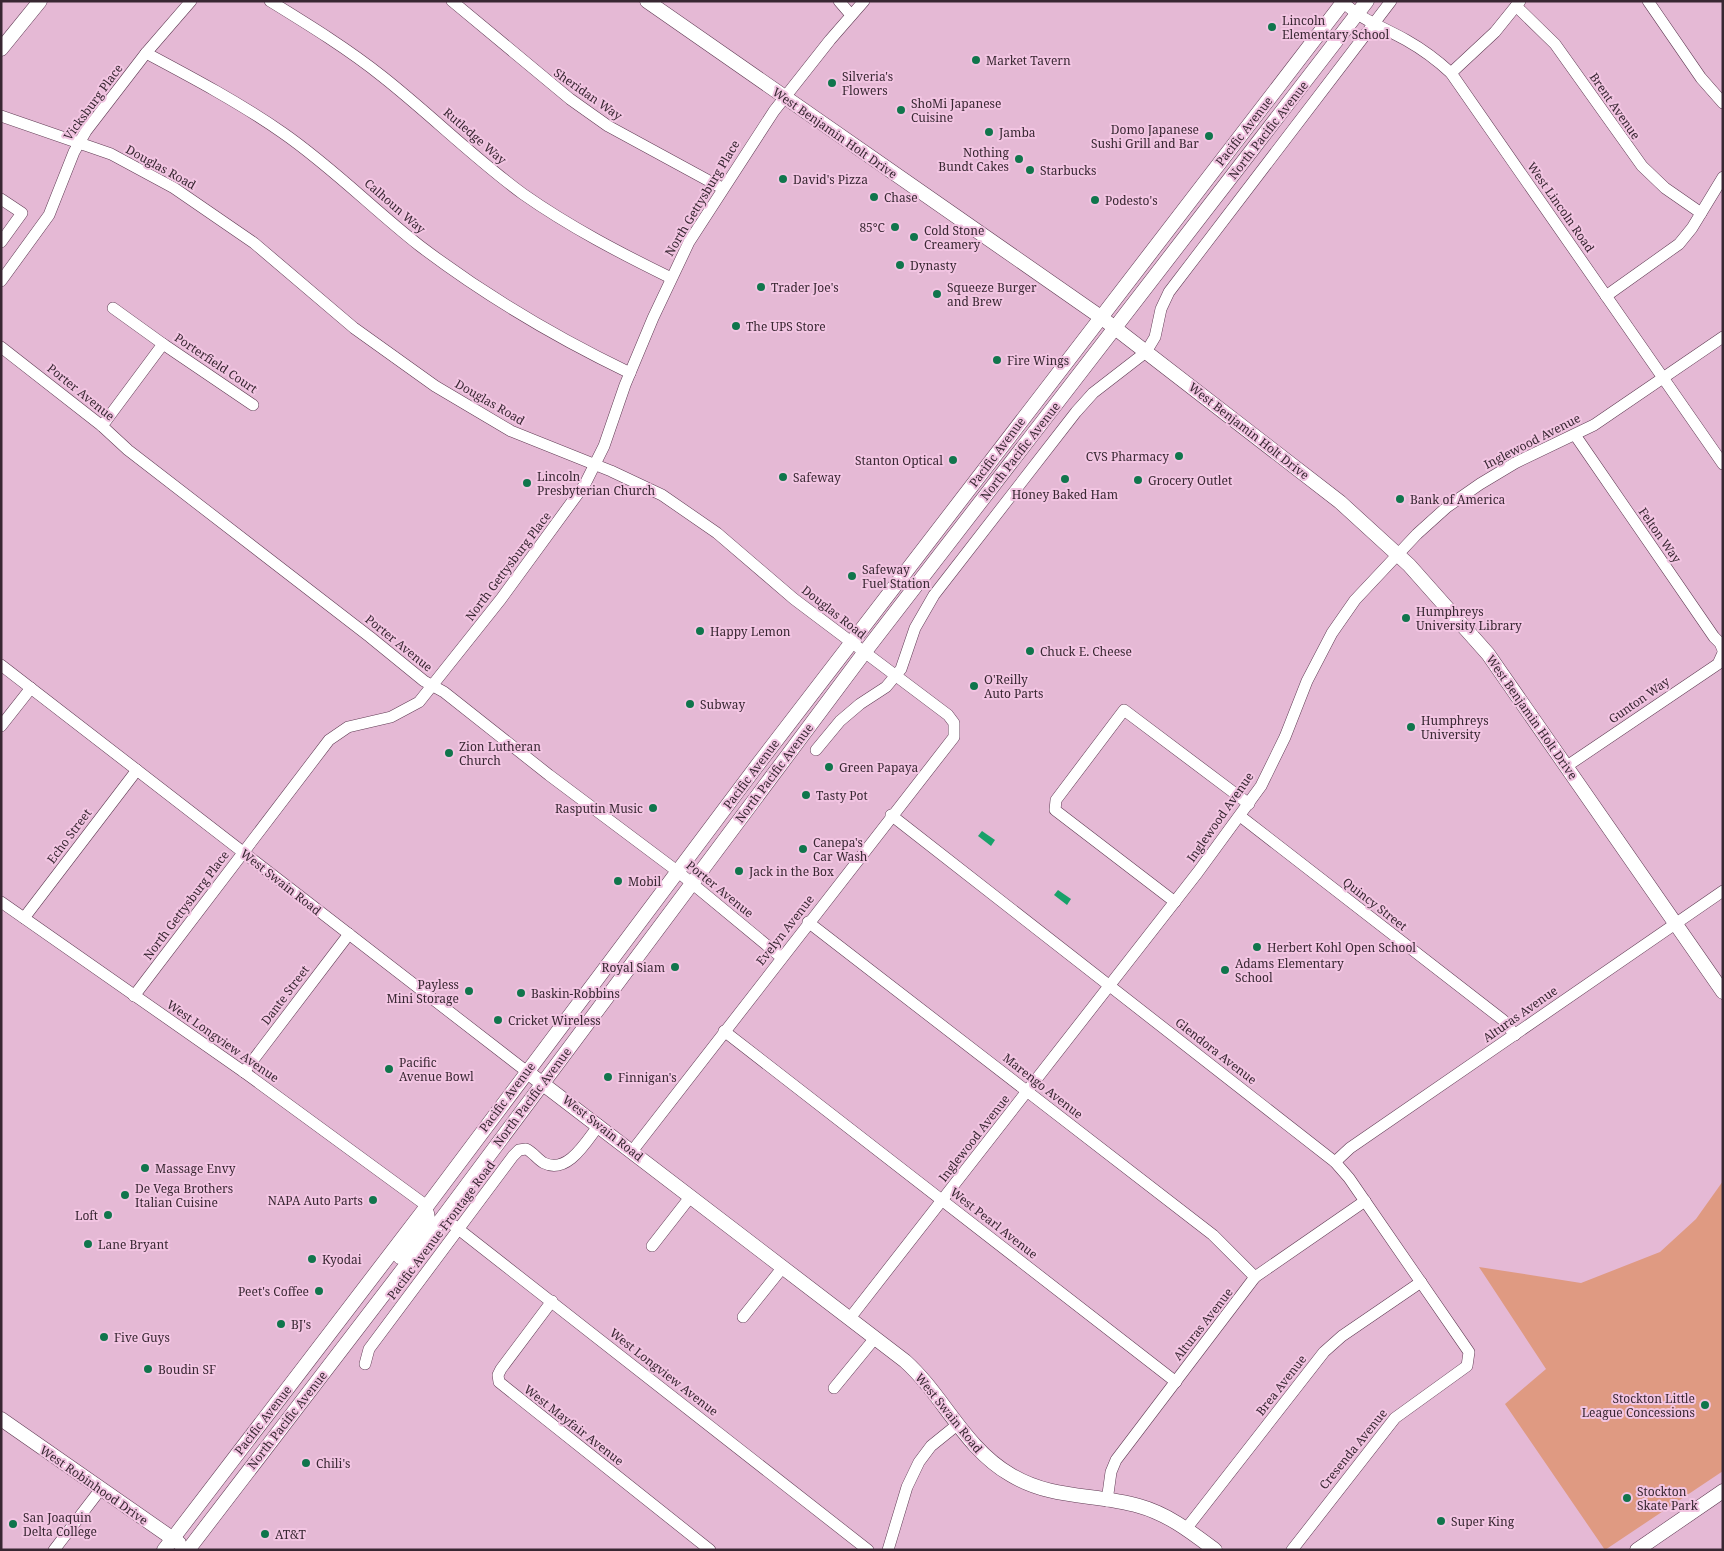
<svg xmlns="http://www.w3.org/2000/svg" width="1724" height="1551" viewBox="0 0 1724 1551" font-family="'Noto Serif',serif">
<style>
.green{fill:#df9a82}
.water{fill:#18a16a}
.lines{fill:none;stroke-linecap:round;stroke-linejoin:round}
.minor-casing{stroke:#603b54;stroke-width:12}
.major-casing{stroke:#603b54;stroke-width:15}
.minor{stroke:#fff;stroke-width:11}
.major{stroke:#fff;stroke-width:14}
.poi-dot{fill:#10754c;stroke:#f2c5e2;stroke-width:2}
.labels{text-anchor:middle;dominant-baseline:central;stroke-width:4;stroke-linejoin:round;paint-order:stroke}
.poi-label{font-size:12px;fill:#382732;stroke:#f2c5e2;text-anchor:start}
.street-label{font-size:12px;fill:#382732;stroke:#f2c5e2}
</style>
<rect width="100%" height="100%" fill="#e5b9d5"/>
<!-- green -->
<path class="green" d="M1723,1181V1471L1605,1550L1505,1404L1546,1369L1479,1267L1581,1283L1660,1252L1696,1219Z"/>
<!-- water -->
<g class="water">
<path d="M982,831L995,840L991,846L978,836Z"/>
<path d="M1058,890L1071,899L1067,905L1054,895Z"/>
</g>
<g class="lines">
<defs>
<g id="minor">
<path d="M270,1C309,25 348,49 383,77C431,115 474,158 523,194C570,227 620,253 671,278"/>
<path d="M452,1L570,99L608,126L722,188"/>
<path d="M839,1L851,15"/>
<path d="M1342,1C1361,20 1383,27 1406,40C1422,49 1437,60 1451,73L1723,464"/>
<path d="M1648,1L1701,78L1723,103"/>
<path d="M1516,6L1555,44L1642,166L1665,188L1701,213"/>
<path d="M146,53C193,78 240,103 283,133C332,167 374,210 420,246C486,296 555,337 630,373"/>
<path d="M1451,73L1495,32L1520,1"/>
<path d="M1,116L111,154L174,188L254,243L354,328L435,386L511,431L611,471L662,495L717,533L794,599L948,715L954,723V737L633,1150"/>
<path d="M1,199L22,213L1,242"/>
<path d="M1,281L49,215L74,152L86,131L146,53L191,1"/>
<path d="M1606,296L1679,244L1692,228L1723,177"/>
<path d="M113,308L163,344"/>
<path d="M1,347L102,426L128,450L370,637L424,681L444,692L549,775L677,871L781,957"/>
<path d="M102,426L163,344L253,405"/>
<path d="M1575,435L1714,637L1720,643L1723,650"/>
<path d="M1,665L526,1071"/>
<path d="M1,726L31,688"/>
<path d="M816,750L840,721L860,704L886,687L901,669L915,628L934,595L1076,412L1093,393L1146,352L1155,337L1161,309L1169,292L1391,1"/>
<path d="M1567,766L1718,664L1723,653"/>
<path d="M891,815L1335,1162L1349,1178L1469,1352L1467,1366L1395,1418L1292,1550"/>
<path d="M1240,816L1503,1020L1515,1035"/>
<path d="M1,902L244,1072L427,1206"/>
<path d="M1175,902L1055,810L1056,800L1124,710L1249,804"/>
<path d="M24,918L137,770"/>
<path d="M808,922L1213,1235L1255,1277"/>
<path d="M134,996L329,740L348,727L391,717L419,702L501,599L585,484L604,446L625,385L653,318L689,242L774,111L830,40L864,1"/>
<path d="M724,1031L1176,1382"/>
<path d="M244,1072L349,934"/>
<path d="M1335,1162L1350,1148L1723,891"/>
<path d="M443,1217L868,1550"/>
<path d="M652,1246L691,1196"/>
<path d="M552,1301L501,1369L498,1375L499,1382L710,1550"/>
<path d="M743,1317L783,1267"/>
<path d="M850,1318L1198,872L1261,786L1285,737L1307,681L1332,633L1355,600L1417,534L1447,507L1480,484L1515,463L1594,425L1723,337"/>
<path d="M365,1364L369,1349L513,1156L519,1150L526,1149C533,1152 538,1160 544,1163C568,1175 587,1140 599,1125"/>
<path d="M834,1388L875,1338"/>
<path d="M1107,1501L1111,1472L1116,1460L1255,1277L1365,1201"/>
<path d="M1186,1529L1324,1352L1342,1336L1421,1282"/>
<path d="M54,1550L100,1490"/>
<path d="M888,1550L907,1487L919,1462L931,1446L957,1425"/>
</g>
<g id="major">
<path d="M647,1L1102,318L1340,502L1409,565L1488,654L1723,992"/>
<path d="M1,49L40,1"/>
<path d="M526,1071L905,1361C944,1396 964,1448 1011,1475C1053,1500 1095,1493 1139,1506C1168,1514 1191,1532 1215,1550"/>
<path d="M400,1257L428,1219L427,1213"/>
<path d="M1,1419L179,1543"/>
<path d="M164,1550L427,1206L759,763L1344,1"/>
<path d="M188,1550L443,1217L864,653L1367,1"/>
<path d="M1637,1550L1723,1491"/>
</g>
</defs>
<!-- minor casing -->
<use href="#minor" class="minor-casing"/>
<!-- major casing -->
<use href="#major" class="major-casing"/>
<!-- minor -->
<use href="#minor" class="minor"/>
<!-- major -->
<use href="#major" class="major"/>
</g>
<!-- markers -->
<g class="poi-dot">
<circle cx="1272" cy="27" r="5"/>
<circle cx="976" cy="60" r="5"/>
<circle cx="832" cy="83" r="5"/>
<circle cx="901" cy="110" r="5"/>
<circle cx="989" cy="132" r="5"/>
<circle cx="1209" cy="136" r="5"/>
<circle cx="1019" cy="159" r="5"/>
<circle cx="1030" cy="170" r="5"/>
<circle cx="783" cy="179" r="5"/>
<circle cx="874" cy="197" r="5"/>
<circle cx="1095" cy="200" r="5"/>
<circle cx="895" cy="227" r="5"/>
<circle cx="914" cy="237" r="5"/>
<circle cx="900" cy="265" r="5"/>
<circle cx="761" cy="287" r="5"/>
<circle cx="937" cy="294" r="5"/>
<circle cx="736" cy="326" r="5"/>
<circle cx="997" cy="360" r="5"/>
<circle cx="1179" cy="456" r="5"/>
<circle cx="953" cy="460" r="5"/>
<circle cx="783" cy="477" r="5"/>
<circle cx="1065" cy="479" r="5"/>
<circle cx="1138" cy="480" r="5"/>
<circle cx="527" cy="483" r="5"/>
<circle cx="1400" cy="499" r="5"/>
<circle cx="852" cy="576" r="5"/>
<circle cx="1406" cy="618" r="5"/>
<circle cx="700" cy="631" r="5"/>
<circle cx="1030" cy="651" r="5"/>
<circle cx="974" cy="686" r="5"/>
<circle cx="690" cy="704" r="5"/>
<circle cx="1411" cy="727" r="5"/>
<circle cx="449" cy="753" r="5"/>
<circle cx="829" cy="767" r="5"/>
<circle cx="806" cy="795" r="5"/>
<circle cx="653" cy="808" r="5"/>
<circle cx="803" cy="849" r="5"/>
<circle cx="739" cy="871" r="5"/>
<circle cx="618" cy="881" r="5"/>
<circle cx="1257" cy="947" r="5"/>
<circle cx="675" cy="967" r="5"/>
<circle cx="1225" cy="970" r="5"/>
<circle cx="469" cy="991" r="5"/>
<circle cx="521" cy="993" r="5"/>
<circle cx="498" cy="1020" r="5"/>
<circle cx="389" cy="1069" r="5"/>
<circle cx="608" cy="1077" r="5"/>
<circle cx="145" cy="1168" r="5"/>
<circle cx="125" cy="1195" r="5"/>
<circle cx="373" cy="1200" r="5"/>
<circle cx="108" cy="1215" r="5"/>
<circle cx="88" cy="1244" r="5"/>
<circle cx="312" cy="1259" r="5"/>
<circle cx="319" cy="1291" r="5"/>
<circle cx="281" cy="1324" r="5"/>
<circle cx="104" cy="1337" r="5"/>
<circle cx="148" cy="1369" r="5"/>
<circle cx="1705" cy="1405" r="5"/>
<circle cx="306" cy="1463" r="5"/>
<circle cx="1627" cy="1498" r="5"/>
<circle cx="1441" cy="1521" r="5"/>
<circle cx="13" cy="1524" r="5"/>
<circle cx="265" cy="1534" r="5"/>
</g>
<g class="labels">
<!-- poi labels -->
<g class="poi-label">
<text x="1282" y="20">Lincoln<tspan x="1282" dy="14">Elementary School</tspan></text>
<text x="986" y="60">Market Tavern</text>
<text x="842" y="76">Silveria's<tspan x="842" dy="14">Flowers</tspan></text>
<text x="911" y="103">ShoMi Japanese<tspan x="911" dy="14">Cuisine</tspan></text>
<text x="1199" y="129" text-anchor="end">Domo Japanese<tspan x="1199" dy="14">Sushi Grill and Bar</tspan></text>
<text x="999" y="132">Jamba</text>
<text x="1009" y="152" text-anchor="end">Nothing<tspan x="1009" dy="14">Bundt Cakes</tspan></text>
<text x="1040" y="170">Starbucks</text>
<text x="793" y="179">David's Pizza</text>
<text x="884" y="197">Chase</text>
<text x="1105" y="200">Podesto's</text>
<text x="885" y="227" text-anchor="end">85°C</text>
<text x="924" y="230">Cold Stone<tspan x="924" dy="14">Creamery</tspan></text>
<text x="910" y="265">Dynasty</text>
<text x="771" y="287">Trader Joe's</text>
<text x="947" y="287">Squeeze Burger<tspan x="947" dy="14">and Brew</tspan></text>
<text x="746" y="326">The UPS Store</text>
<text x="1007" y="360">Fire Wings</text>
<text x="1169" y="456" text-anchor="end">CVS Pharmacy</text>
<text x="943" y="460" text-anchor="end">Stanton Optical</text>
<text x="537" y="476">Lincoln<tspan x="537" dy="14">Presbyterian Church</tspan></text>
<text x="793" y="477">Safeway</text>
<text x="1148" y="480">Grocery Outlet</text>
<text x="1065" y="494" text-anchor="middle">Honey Baked Ham</text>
<text x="1410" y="499">Bank of America</text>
<text x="862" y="569">Safeway<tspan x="862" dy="14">Fuel Station</tspan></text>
<text x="1416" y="611">Humphreys<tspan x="1416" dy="14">University Library</tspan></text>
<text x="710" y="631">Happy Lemon</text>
<text x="1040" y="651">Chuck E. Cheese</text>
<text x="984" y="679">O'Reilly<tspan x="984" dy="14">Auto Parts</tspan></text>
<text x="700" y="704">Subway</text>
<text x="1421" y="720">Humphreys<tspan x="1421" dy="14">University</tspan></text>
<text x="459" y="746">Zion Lutheran<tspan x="459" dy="14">Church</tspan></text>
<text x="839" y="767">Green Papaya</text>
<text x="816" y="795">Tasty Pot</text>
<text x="643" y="808" text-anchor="end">Rasputin Music</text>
<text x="813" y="842">Canepa's<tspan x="813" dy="14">Car Wash</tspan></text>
<text x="749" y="871">Jack in the Box</text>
<text x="628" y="881">Mobil</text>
<text x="1267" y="947">Herbert Kohl Open School</text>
<text x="1235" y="963">Adams Elementary<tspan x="1235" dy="14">School</tspan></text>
<text x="665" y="967" text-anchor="end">Royal Siam</text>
<text x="459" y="984" text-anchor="end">Payless<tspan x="459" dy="14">Mini Storage</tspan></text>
<text x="531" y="993">Baskin-Robbins</text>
<text x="508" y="1020">Cricket Wireless</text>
<text x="399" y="1062">Pacific<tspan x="399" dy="14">Avenue Bowl</tspan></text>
<text x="618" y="1077">Finnigan's</text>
<text x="155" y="1168">Massage Envy</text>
<text x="135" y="1188">De Vega Brothers<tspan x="135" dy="14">Italian Cuisine</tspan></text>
<text x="363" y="1200" text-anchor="end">NAPA Auto Parts</text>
<text x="98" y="1215" text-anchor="end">Loft</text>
<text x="98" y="1244">Lane Bryant</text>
<text x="322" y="1259">Kyodai</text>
<text x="309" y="1291" text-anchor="end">Peet's Coffee</text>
<text x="291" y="1324">BJ's</text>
<text x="114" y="1337">Five Guys</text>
<text x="158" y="1369">Boudin SF</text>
<text x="1695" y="1398" text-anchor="end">Stockton Little<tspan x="1695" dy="14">League Concessions</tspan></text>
<text x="316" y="1463">Chili's</text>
<text x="1637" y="1491">Stockton<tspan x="1637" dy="14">Skate Park</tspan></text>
<text x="23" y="1517">San Joaquin<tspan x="23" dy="14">Delta College</tspan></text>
<text x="1451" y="1521">Super King</text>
<text x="275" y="1534">AT&amp;T</text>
</g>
<!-- street labels -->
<g class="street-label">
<text transform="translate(588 94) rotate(35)">Sheridan Way</text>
<text transform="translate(93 102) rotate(-54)">Vicksburg Place</text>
<text transform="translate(1615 106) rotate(55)">Brent Avenue</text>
<text transform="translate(1268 130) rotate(-52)">North Pacific Avenue</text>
<text transform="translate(1244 131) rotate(-52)">Pacific Avenue</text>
<text transform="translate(835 133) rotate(35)">West Benjamin Holt Drive</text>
<text transform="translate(475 136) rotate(41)">Rutledge Way</text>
<text transform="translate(161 167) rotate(29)">Douglas Road</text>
<text transform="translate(702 198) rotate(-59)">North Gettysburg Place</text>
<text transform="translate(395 206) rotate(41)">Calhoun Way</text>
<text transform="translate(1561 207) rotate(55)">West Lincoln Road</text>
<text transform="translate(216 363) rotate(34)">Porterfield Court</text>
<text transform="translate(81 392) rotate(39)">Porter Avenue</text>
<text transform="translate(490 402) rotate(30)">Douglas Road</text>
<text transform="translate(1249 431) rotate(38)">West Benjamin Holt Drive</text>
<text transform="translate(1532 441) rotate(-27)">Inglewood Avenue</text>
<text transform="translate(1020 451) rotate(-52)">North Pacific Avenue</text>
<text transform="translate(997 452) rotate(-53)">Pacific Avenue</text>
<text transform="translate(1660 535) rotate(55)">Felton Way</text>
<text transform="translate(508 566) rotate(-53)">North Gettysburg Place</text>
<text transform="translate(834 612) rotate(38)">Douglas Road</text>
<text transform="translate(399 643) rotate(39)">Porter Avenue</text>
<text transform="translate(1639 700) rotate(-35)">Gunton Way</text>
<text transform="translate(1532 717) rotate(55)">West Benjamin Holt Drive</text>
<text transform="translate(774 773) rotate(-53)">North Pacific Avenue</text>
<text transform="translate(751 774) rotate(-53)">Pacific Avenue</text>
<text transform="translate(1220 817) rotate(-55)">Inglewood Avenue</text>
<text transform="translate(69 836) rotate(-53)">Echo Street</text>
<text transform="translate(281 882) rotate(38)">West Swain Road</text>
<text transform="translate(720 889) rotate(39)">Porter Avenue</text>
<text transform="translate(1375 904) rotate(38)">Quincy Street</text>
<text transform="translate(186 905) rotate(-53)">North Gettysburg Place</text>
<text transform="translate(785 930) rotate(-52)">Evelyn Avenue</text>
<text transform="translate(285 995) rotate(-53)">Dante Street</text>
<text transform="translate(1520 1014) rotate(-35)">Alturas Avenue</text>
<text transform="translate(223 1041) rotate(35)">West Longview Avenue</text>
<text transform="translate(1216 1051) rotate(38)">Glendora Avenue</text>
<text transform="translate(1043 1086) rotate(38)">Marengo Avenue</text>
<text transform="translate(507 1097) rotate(-53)">Pacific Avenue</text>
<text transform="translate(532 1097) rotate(-53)">North Pacific Avenue</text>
<text transform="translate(603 1128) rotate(38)">West Swain Road</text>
<text transform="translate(974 1138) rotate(-52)">Inglewood Avenue</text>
<text transform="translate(994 1223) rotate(38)">West Pearl Avenue</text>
<text transform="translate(441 1230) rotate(-53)">Pacific Avenue Frontage Road</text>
<text transform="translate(1203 1324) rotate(-52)">Alturas Avenue</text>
<text transform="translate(664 1372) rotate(38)">West Longview Avenue</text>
<text transform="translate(1281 1385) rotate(-52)">Brea Avenue</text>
<text transform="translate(949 1413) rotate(51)">West Swain Road</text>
<text transform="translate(263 1420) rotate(-52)">Pacific Avenue</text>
<text transform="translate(287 1420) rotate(-52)">North Pacific Avenue</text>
<text transform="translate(574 1425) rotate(38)">West Mayfair Avenue</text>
<text transform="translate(1353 1449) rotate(-51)">Cresenda Avenue</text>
<text transform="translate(94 1485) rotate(35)">West Robinhood Drive</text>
</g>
</g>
<!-- border -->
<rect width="1724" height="1551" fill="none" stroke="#382732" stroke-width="5"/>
</svg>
